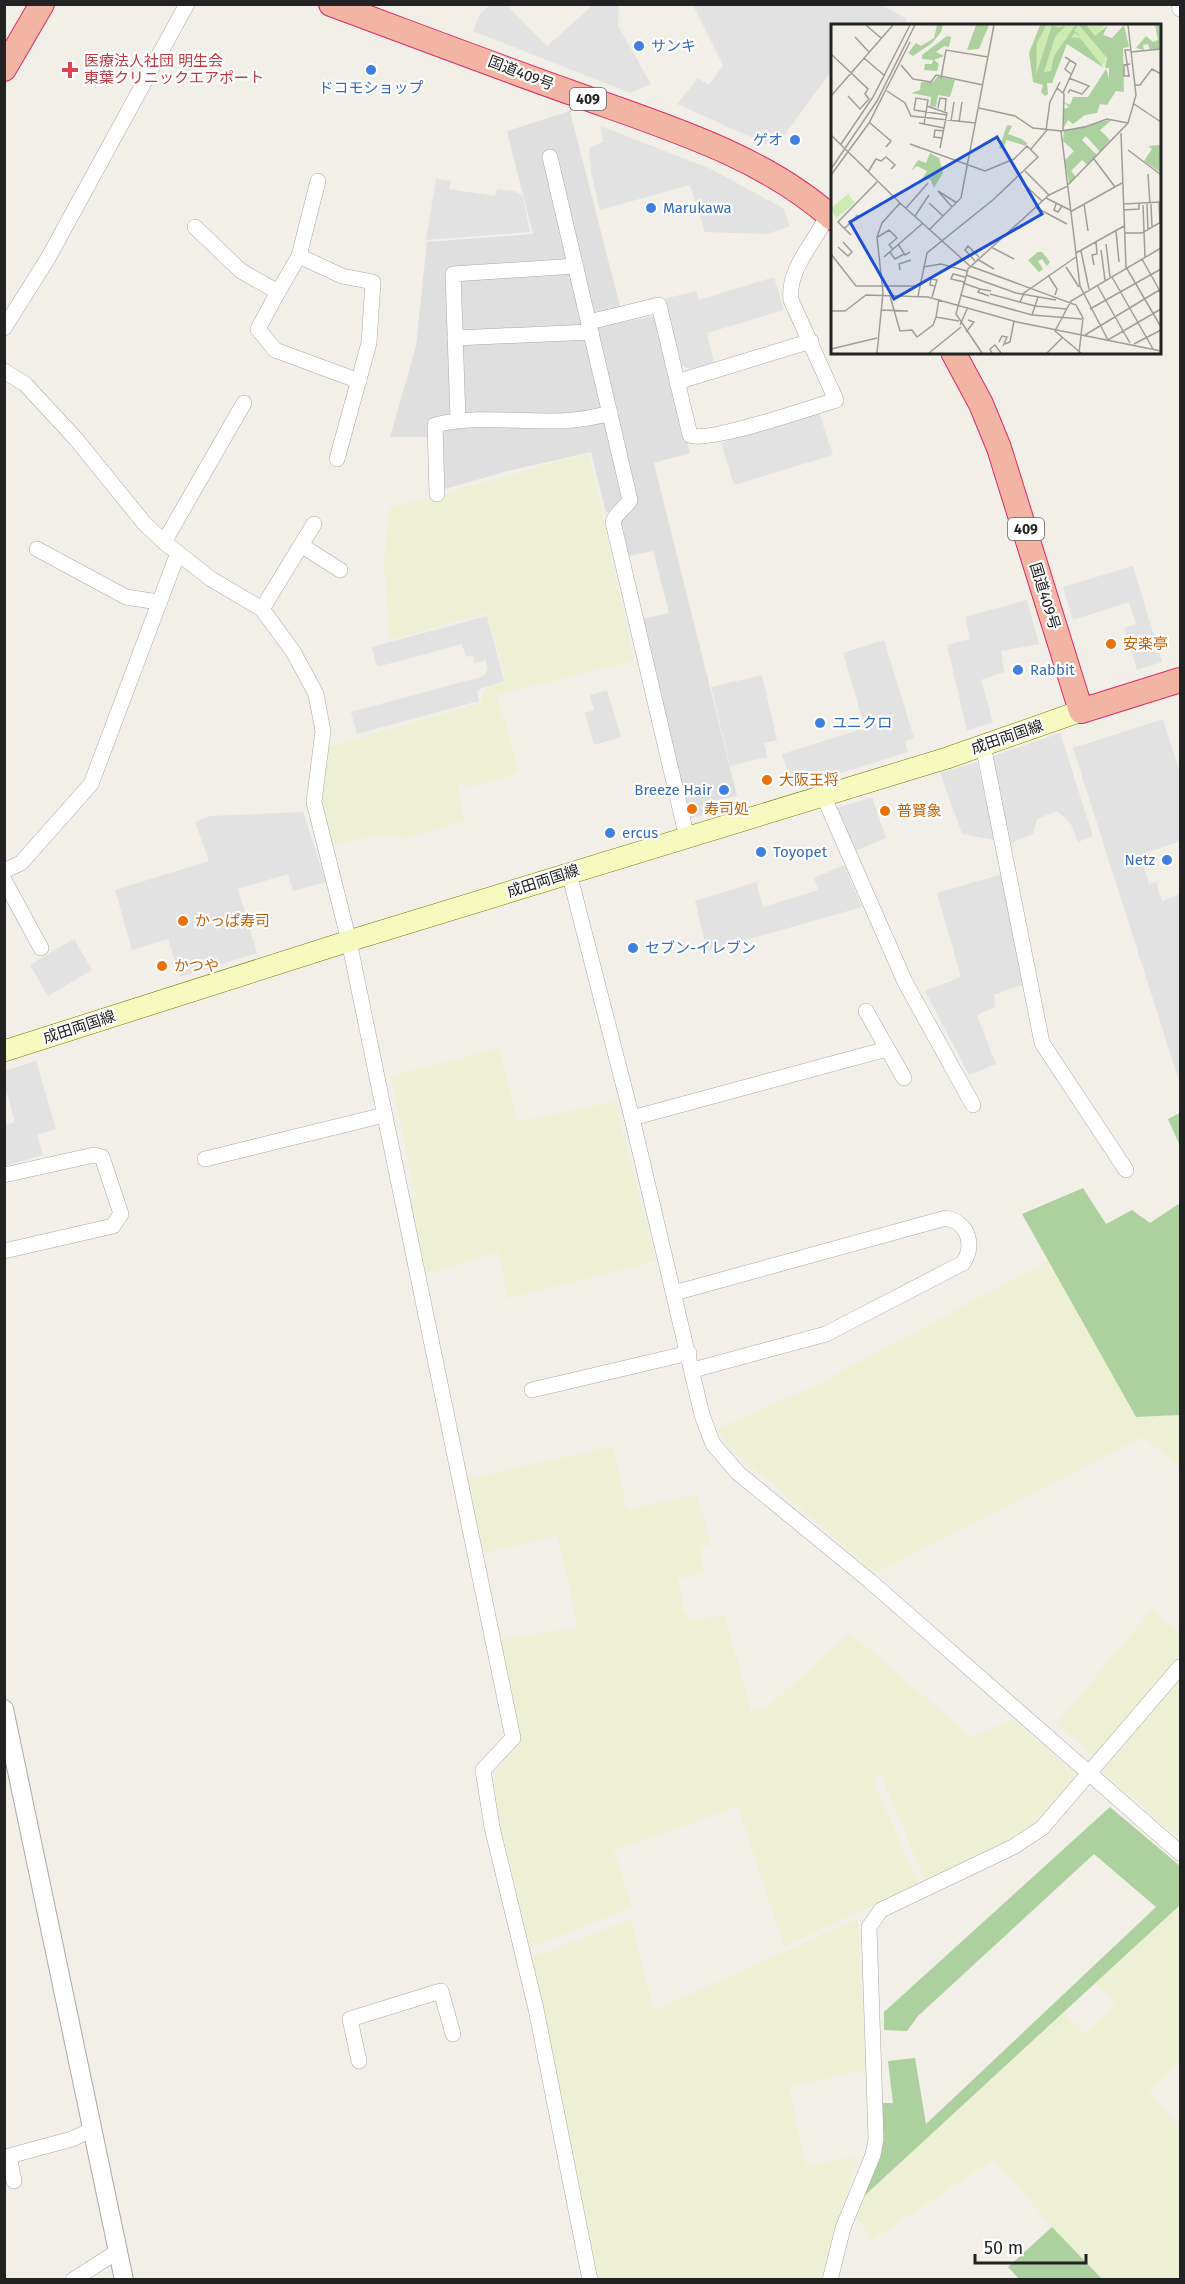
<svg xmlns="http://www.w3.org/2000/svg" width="1185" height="2284" viewBox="0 0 1185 2284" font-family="'Fira Sans','Noto Sans JP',sans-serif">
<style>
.residential{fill:#e0dfdf}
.farmland{fill:#eef0d5}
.forest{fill:#add19e}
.parking{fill:#e2e2e2}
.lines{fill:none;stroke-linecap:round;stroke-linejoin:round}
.minor-casing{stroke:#a9a9a9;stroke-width:16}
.tertiary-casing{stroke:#a9a9a9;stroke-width:20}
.secondary-casing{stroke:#707d05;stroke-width:22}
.trunk-casing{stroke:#dc2a67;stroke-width:26}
.minor{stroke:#fff;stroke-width:15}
.tertiary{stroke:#fff;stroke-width:18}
.secondary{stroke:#f7fabf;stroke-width:21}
.trunk{stroke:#f2b4a3;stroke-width:24}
.shop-dot{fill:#3f7fe0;stroke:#fff;stroke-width:2}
.health-dot{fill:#e0444e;stroke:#fff;stroke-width:2}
.food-dot{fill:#e8710a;stroke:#fff;stroke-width:2}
.labels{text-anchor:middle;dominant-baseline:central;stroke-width:4.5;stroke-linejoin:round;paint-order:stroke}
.shield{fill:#fff;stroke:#646464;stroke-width:1.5}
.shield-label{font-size:14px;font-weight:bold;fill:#222}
.shop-label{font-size:15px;fill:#366cbe;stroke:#fff;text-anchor:start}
.health-label{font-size:15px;fill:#be3a42;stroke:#fff;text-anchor:start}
.street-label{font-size:15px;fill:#222;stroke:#fff}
.food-label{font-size:15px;fill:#c56008;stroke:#fff;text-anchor:start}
.inset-road{fill:none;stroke:#9f9d99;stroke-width:1.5}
.view{fill:#1d4ed8;fill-opacity:0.15;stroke:#1d4ed8;stroke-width:3}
.inset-edge{fill:none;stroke:#222;stroke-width:3}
</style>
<rect width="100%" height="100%" fill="#f2efe9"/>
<!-- residential -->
<path class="residential" d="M570,111L624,322L654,316L690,453L654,463L737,796L714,801V812L688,819L642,619L669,613L653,551L628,556L618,508L606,513L591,452L504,472L431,493L430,437H390L416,346L427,242L533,234L507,131Z"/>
<!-- farmland -->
<g class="farmland">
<path d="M589,453L634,661L497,695L519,773L468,788L465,783L457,785L465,821L407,839L391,834L333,844L319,800L328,747L480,703L485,688L506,681L487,613L389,640L384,560L389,508Z"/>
<path d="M500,1048L517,1122L615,1101L656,1261L508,1299L498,1252L421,1276L405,1198L415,1196L391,1076Z"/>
<path d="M1048,1261L1136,1417L1180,1415V1468L1143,1437L876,1573L729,1447L717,1429L816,1385Z"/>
<path d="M613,1446L627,1509L697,1494L711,1545L700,1547L704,1572L678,1579L684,1610L692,1620L725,1615L751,1711L768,1706L850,1633L972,1737L1013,1719L1078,1776L1042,1817L1002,1845L925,1880L881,1776L872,1778L919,1885L784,1946L738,1807L614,1850L632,1907L529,1948L494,1793V1773L520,1745L496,1640L578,1627L557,1536L480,1554L463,1480Z"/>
<path d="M1152,1609L1180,1633V1656L1096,1757L1056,1724Z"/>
<path d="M1180,1676V1839L1100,1770Z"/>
<path d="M1180,1905V2062L1149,2092L1180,2128V2279H1102L1052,2227L994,2159L872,2240L855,2214L862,2198L1064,2013L1085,2033L1115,2004L1095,1984Z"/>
<path d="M631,1919L654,2010L858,1919L866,2070L789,2087L806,2166L858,2156L824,2279H595L530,1958Z"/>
</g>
<!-- forest -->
<g class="forest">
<path d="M1180,1113V1146L1168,1119Z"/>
<path d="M1083,1188L1106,1224L1132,1210L1150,1223L1180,1203V1415L1136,1417L1022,1214Z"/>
<path d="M1110,1807L1180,1866V1905L862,2198L883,2139L882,2103H893L888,2061L915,2058L926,2124L1156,1907L1094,1854L918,2016L907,2031L884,2030V2012Z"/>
<path d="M1052,2227L1102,2279H1019L1008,2267Z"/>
</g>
<!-- parking -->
<g class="parking">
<path d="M490,5H507L547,46L593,5H619L618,26L651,84L630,93L473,31L480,14Z"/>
<path d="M693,5H881L907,19L902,25L832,26V70L775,148L677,104L698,78L709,85L723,65Z"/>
<path d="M601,126L711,169L783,208L790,226L767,234L705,232L690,185L600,210L591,173L589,148L603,142Z"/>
<path d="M436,179L451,181L449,189L495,196L497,189L514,191L523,196L530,232L426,240Z"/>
<path d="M774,277L784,310L707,333L714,363L689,369L680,364L664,299L696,291L699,300Z"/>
<path d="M819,412L833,455L734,485L721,443Z"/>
<path d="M1133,566L1162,662L1137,670L1124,628L1136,624L1129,602L1073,620L1063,587Z"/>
<path d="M1027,600L1039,644L1001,651L1004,672L981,680L993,722L967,731L947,645L970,639L965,617Z"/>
<path d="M487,616L504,681L477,690L479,701L357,734L351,712L484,676L488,669L486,660L475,663L473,655L466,657L462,644L377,667L372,647Z"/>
<path d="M884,640L914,738L905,741L908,752L793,788L782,754L865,728L843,653Z"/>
<path d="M762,675L777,740L764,743L767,757L730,766L711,687Z"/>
<path d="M607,690L621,737L594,745L585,713L594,710L590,695Z"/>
<path d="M1163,719L1180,773V841L1141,855L1149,884L1156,882L1162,901L1180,894V1084L1073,748Z"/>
<path d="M1060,733L1093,836L1078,842L1070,822L1057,811L1037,819L1033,834L1011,843L993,756Z"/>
<path d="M977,762L995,840L962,834L940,773Z"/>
<path d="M872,797L886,838L855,851L837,808Z"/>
<path d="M303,812L326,882L293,891L288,874L238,889L257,953L180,977L168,939L132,950L115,890L209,861L195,822L210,816Z"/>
<path d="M844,865L862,907L707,951L695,901L756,882L763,907L818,890L814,878Z"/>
<path d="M1002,874L1023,984L994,995L995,1007L977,1015L996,1064L969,1075L925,991L961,977L937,893Z"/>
<path d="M74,939L92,970L48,996L30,965Z"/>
<path d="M36,1061L56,1129L37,1135L43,1155L5,1166V1125L15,1122L5,1085V1071Z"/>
</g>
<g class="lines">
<defs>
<g id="minor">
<path d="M1179,4L1180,9"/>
<path d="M550,157L630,500C625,509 616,512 613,522L687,838"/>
<path d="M195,227L241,271L278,292L258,329L275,350L359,381"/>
<path d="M299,256L342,276L373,282L369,343L337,459"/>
<path d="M278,292L299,256L318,181"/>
<path d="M589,322L659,305L690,435C706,444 813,407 836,400L791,300C787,269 816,241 828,214"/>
<path d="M4,328L47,260L187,4"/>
<path d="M455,338L591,332"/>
<path d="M4,371L25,384L76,439L144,523L164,542L211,579L262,609L294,653L316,694L323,731L314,802L349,941L513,1738L483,1770L492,1827L536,2009L590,2280"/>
<path d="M677,382L811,341"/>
<path d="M458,419L453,274L576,266"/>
<path d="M437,494L435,425C494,411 550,431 610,413"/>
<path d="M164,542L244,403"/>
<path d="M301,545L340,570"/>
<path d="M37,549L126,597L158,602"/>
<path d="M262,609L314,524"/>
<path d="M983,745L1042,1043L1126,1170"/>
<path d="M823,795L905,982L973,1105"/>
<path d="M4,871L21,863L91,784L178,553"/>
<path d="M569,873L632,1118L702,1415L713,1444L738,1473L870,1581L1180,1853"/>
<path d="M4,880L41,948"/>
<path d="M866,1011L904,1078"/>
<path d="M632,1118L887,1049"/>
<path d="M205,1159L384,1115"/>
<path d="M4,1175L94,1155L102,1157L121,1214L113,1226L4,1251"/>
<path d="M674,1293L946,1218C968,1222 975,1245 963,1263L826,1334L693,1370"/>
<path d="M532,1390L689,1353"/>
<path d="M359,2061L350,2019L441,1991L453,2034"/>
<path d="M14,2181L9,2156L72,2139L91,2130"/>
<path d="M73,2280L118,2251"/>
<path d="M830,2280L843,2228L873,2155L876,2139L869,1927L881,1910L1013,1847L1042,1828L1180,1667"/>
</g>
<path id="tertiary" d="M4,1709L124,2280"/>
<path id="secondary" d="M4,1051L349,941L947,758L1081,711"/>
<g id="trunk">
<path d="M331,4C412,34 493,65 575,94C663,126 762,155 832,218"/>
<path d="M4,69L42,4"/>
<path d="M953,352L981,404L999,448L1081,711L1180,680"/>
</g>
</defs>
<!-- minor casing -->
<use href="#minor" class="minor-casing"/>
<!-- tertiary casing -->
<use href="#tertiary" class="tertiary-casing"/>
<!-- secondary casing -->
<use href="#secondary" class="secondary-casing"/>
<!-- trunk casing -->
<use href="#trunk" class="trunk-casing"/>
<!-- minor -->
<use href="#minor" class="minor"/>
<!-- tertiary -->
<use href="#tertiary" class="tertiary"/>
<!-- secondary -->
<use href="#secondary" class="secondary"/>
<!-- trunk -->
<use href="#trunk" class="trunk"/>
</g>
<!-- markers -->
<g class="shop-dot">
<circle cx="639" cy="46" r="6"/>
<circle cx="371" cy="70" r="6"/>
<circle cx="795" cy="140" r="6"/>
<circle cx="651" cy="208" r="6"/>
<circle cx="1018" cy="670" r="6"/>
<circle cx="820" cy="723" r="6"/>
<circle cx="724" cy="790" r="6"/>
<circle cx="610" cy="833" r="6"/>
<circle cx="761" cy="852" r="6"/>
<circle cx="1167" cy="860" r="6"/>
<circle cx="633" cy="948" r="6"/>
</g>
<path class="health-dot" d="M67 61h6v6h6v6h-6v6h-6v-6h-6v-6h6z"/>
<g class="food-dot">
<circle cx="1111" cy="644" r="6"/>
<circle cx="767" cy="780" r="6"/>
<circle cx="692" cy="809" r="6"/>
<circle cx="885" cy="811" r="6"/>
<circle cx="183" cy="921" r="6"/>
<circle cx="162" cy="966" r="6"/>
</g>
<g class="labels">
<!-- shield labels -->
<g class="shield">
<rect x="570" y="88" width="36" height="22" rx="4.5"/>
<rect x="1008" y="518" width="36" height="22" rx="4.5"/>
</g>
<g class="shield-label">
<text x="588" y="99">409</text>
<text x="1026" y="529">409</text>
</g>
<!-- shop labels -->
<g class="shop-label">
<text x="651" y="46">サンキ</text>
<text x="371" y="88" text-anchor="middle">ドコモショップ</text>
<text x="783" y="140" text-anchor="end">ゲオ</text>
<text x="663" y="208">Marukawa</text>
<text x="1030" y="670">Rabbit</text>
<text x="832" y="723">ユニクロ</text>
<text x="712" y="790" text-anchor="end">Breeze Hair</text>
<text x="622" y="833">ercus</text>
<text x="773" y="852">Toyopet</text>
<text x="1155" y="860" text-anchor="end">Netz</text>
<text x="645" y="948">セブン-イレブン</text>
</g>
<!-- health labels -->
<g class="health-label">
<text x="84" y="61">医療法人社団 明生会<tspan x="84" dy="17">東葉クリニックエアポート</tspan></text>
</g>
<!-- street labels -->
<g class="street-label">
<text transform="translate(521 73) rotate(21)">国道409号</text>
<text transform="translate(1045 596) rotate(73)">国道409号</text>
<text transform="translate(1007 737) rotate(-19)">成田両国線</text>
<text transform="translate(543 881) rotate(-18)">成田両国線</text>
<text transform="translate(79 1027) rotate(-18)">成田両国線</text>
</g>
<!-- food labels -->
<g class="food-label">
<text x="1123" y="644">安楽亭</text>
<text x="779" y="780">大阪王将</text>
<text x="704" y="809">寿司処</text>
<text x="897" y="811">普賢象</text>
<text x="195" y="921">かっぱ寿司</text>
<text x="174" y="966">かつや</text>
</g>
</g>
<!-- overview -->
<g transform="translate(831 24)">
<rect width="330" height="330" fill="#f2efe9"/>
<path d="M214,1H274L262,17L275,31L274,41L267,40L248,14L235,13L220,47L204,52L206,18ZM17,170L24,179L5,194L0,184Z" fill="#cdebb0"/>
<path d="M106,1H112L110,8L101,19L82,32L77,29L85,19L90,22L103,14ZM145,1H158L148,25L136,26ZM209,1H214V4L206,19L205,51L221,1L228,4L235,1L224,13L213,48L220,47L223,32L243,3L247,1H255L264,12L277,1L272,11L281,14L293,1L298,23L292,24L293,68L285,67L276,81L269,80L266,89L254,91L242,100L237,96L233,103V85L238,83L231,77L239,81L242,73H257L275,45L278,54V44H274L276,34L248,1L243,6L251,14L244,9L240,13L249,14L273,44L236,20L221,59H216L217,70L214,72L210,68L212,61L202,58L198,29ZM324,1H330L329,25L319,26L317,20L312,21L313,26L305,24L315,12L322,18L327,16ZM116,12L120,13L118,23L113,22L105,28L113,32L103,36L108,40L106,47L93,46L94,40H101L102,36L91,35V31ZM107,52L124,56L119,73L107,71L105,83L99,82L100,73L80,69L89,66L90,58H102ZM282,95L269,106L279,116L269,128L255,112L251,116L266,131L257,141L251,136L240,147L245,153L238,159L234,136L243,127L232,117L233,107ZM176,101L181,102L177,110L191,115L196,119L195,122L176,116L172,125L168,124ZM330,121V148H329L313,137L321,125L317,122ZM99,129L108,134L112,149L103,164L99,155L90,157L96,147L86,142L80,147L87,136L95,139ZM207,228H211L219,238L216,242L211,235L207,237L212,245L208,248L197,236Z" fill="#add19e"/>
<path class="inset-road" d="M35,1L50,14M24,13L38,28M300,28L330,25M0,30L37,65L34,70L38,75L29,85L17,72M33,34L54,52M239,36L234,45L240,50M299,40L293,41V52H299M70,41L82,55L100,58L105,51L152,61M298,52L294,26H299M110,54L115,26L157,33M304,61H309L321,45L330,50M226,64L233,70L232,106M56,67L74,79L80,92L145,99M232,69L245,40L234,33M237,69L239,66L251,70L258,62L238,54M0,72L62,1M303,80L330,98M96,82L116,89L109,124M107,84L109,74L115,75L114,87M148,84L184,92L202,104L230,107L249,262L277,316L330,285M83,86L85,74L97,76L93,100M83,86L116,91M120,97L123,78M128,98L131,78M39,99L60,117L55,123M88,99L113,104M215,106L219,78L229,58M230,107L254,103L276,95L297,99M290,109L295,243L330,303M0,111L69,179L51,199L46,213L52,269L46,329M111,114L103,113L104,106L113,107M10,120L42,73L79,1M79,120L154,147L183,135L196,122L207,133L163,175L96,229L87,272M200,125L216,106M297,126L329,150M263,135L284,163M0,145L46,77L84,1M194,147L218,171M37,148L45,135L50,137L55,133L64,141L60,145M317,150L319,180M0,151L38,99L79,18M197,164L211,177M215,174L239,186M69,179L139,242L245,281L252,294L248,329M98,179L112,192M328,179L329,199M225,180L223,186L227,188L231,182M253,180L257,207M292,180L330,178M316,180L317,206M320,180L321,203M312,181L314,233M121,183L107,167L126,179M204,183L236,200M75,184L97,159M292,186L308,185V180M239,188L291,159M84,192L98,171M13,205L27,191M98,206L130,174L163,1M285,207L288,238M293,209H311L330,198M20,211L7,198L46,158M47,213L58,206L66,214L58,221L62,225M67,220L74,231L79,228M275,220L279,253M7,223L17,232L21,228L12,218M160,223L183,235M270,226L274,256M250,227L258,265M59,228L64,235L73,230M245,229L293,202M0,230L25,262H87M53,233L92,199M146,235L163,245M311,235L330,269M144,237L134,226L137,222L148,233M263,241L261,231L266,230L265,218M92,243L110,240L136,247M235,243L248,263M69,246L68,240L80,236M135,251L185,269L225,276M217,251L226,265L224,271M281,253L322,325M133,258L120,255L122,250L134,253M132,259L149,265M266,261L299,319M159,270L204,282L235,285M129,271L201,291L251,295M59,272L69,307L81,306L86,313L102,301L105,293L128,297M158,272L147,268L149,265L160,267M101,273L106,256L100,255L99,261L104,262M189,278L193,269L245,233M259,285L330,245M51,286L77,287M0,287H14L35,271L97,273L186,298L330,327M201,291L207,273M105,293L108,275M129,301L137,283M135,308L143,298L137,296M254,311L330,265M168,318L171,312L176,313L172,322M174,320L179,318L183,297M303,320L330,306M0,325L46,314M98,329L130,303M151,329L125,290L137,245L218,171L235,163L297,99L305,71L297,1M161,329L159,325L164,321L170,329M216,329L231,314M250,329L224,307L240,277L330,224"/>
<path class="view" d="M166,113L211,190L63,275L19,198Z"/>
<rect width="330" height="330" class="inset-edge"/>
</g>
<!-- border -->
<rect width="1185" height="2284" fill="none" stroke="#222222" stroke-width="12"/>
<!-- scale -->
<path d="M975 2254v9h111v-9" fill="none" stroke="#222222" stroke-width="3"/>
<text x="984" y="2254" font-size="18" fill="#222222" stroke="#ffffff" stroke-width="4.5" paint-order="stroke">50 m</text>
</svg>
